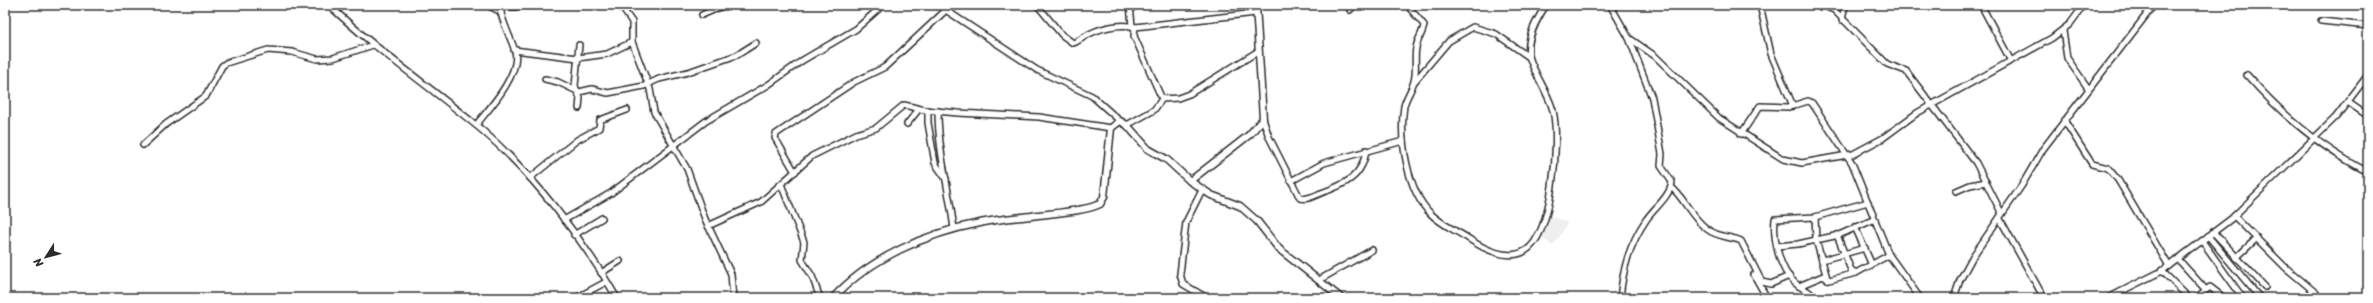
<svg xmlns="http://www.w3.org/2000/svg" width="2373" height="303" viewBox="0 0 2373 303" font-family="Sriracha,sans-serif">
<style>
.built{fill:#efefef}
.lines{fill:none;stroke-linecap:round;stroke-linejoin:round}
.minor-casing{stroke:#2b2b2b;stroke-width:8}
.tertiary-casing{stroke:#2b2b2b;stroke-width:9}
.minor{stroke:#fff;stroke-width:5}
.tertiary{stroke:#fff;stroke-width:6}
</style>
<rect width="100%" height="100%" fill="#fff"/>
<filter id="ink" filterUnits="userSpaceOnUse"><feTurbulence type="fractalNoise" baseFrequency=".025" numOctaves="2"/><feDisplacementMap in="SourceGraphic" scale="8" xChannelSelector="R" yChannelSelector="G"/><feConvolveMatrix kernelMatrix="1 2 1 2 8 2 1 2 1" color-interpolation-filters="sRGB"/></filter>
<g filter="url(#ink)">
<!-- built -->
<path class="built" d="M1547,214L1568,223L1553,246L1540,236Z"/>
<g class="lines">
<defs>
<g id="minor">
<path d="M329,5C377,51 432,88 483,131C533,174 584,241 617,298"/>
<path d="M487,5L501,12"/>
<path d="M620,5L632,22V42L650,89L654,112L687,169L705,219L731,274L733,298"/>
<path d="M938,5L1037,70L1092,96L1120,121"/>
<path d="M1037,5L1062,35L1073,43C1077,42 1080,39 1084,37C1098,28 1119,23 1135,27"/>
<path d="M1130,5L1132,26"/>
<path d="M1407,5L1424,25C1423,33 1417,40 1416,48C1414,58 1417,71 1414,81C1412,90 1406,97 1404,106C1399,138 1407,191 1431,214C1442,225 1457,231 1469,239C1484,249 1508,261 1525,251C1553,236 1560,138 1553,111C1549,93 1531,69 1529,55C1526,38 1537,19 1546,5"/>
<path d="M1610,5L1629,38L1652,98L1662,154L1661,166L1672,182C1670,197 1654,208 1646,220C1629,245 1623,269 1620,298"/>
<path d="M1760,5L1771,54L1793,106"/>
<path d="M1822,5L1834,10L1887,64L1906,71L1976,163L2002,214"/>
<path d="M1981,5L2011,61"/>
<path d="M500,6L514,7L524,5"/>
<path d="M1350,10L1354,5"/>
<path d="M702,15L725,5"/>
<path d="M1842,20L1845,5"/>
<path d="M2321,21L2368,26"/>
<path d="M2063,31L2067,58L2088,88"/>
<path d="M1629,38L1655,56L1719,118L1783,159L1802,163L1853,154L1883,138L1917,113L2052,38L2070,24L2084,5"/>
<path d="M514,50L578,58L607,54L632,42"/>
<path d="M2247,75C2282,115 2321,148 2368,172"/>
<path d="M545,79L558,82L579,92L592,89L608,93L644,86L659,79L688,72L737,55L756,43"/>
<path d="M1415,81L1449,41L1473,27L1496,34L1529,57"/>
<path d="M1162,99L1134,36L1135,27L1256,13"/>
<path d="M2349,103L2368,116"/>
<path d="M579,108L580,98L575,86L579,45"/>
<path d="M928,110V123L935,163L946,179"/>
<path d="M938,111C938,151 949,189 954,229"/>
<path d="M1263,119L1269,137L1300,198C1307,200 1314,196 1321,193C1344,185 1363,177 1366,150"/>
<path d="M2064,120L2092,164L2108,168L2118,180L2169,266"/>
<path d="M907,124L919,109"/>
<path d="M476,125C489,109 521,74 515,51C510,36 502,22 499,5"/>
<path d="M1127,125L1154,110L1162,99L1178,98L1189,94L1257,52"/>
<path d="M1741,134L1760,106L1789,107L1808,101L1812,103L1852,163L1889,255L1920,298"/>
<path d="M143,145L166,124L206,96L222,66L226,63L268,50L292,52L317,59L333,58L373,45"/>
<path d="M795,172L775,138L776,134L854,82L885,67L945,11"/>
<path d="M530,178L577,140L599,128L600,120L627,110"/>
<path d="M1291,181L1324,163L1403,141"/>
<path d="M781,184L804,242L802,260L812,276L820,298"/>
<path d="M1671,187C1684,197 1691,218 1707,229C1718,238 1735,237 1741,241L1762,282L1771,284L1789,276"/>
<path d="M1202,190L1186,222L1180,274L1183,284L1207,298"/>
<path d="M1956,191L1970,185L1986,182"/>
<path d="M2234,216L2285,267L2316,293"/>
<path d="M1815,217L1816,240L1827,278"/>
<path d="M2000,219L2044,298"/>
<path d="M564,220L611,193L706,121L768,85L803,60L856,29L883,5"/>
<path d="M708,226L761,202L812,156L856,134L876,128L904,105L925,110L958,113L1039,117L1111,128"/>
<path d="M1855,227L1872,265"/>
<path d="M2213,232L2265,287"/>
<path d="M574,235L602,218"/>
<path d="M1837,235L1851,270L1856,273"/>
<path d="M2208,236L2260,298"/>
<path d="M2202,241L2243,298"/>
<path d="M1777,246L1798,244L1839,235L1875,219"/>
<path d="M2236,258L2257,238"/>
<path d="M2178,259L2205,289"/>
<path d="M1822,260L1865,248"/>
<path d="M2162,271L2189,298"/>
<path d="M601,273L620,261"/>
<path d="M1754,275L1767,298"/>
<path d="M1319,280L1372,250"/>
<path d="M1799,286L1823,276L1829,280L1856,273L1889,255"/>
<path d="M576,298L606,282"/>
<path d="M1815,298C1809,290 1802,289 1795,283C1779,270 1773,238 1775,219L1815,217L1868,202"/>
<path d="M1954,298L1960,280L1973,256L2022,185L2043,149L2154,5"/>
<path d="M2108,298L2162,271L2231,219L2336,117L2368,75"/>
<path d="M2196,298L2210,287L2224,298"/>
</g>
<g id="tertiary">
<path d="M1190,181L1249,135L1263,119L1256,5"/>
<path d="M833,298C870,258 927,233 980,223C997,219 1014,218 1031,216C1051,213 1083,212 1100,204L1104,197L1111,128L1120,121L1127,125L1148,149L1166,159L1190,181L1211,195L1240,206L1257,221L1279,249L1341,298"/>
</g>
</defs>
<!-- minor casing -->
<use href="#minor" class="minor-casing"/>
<!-- tertiary casing -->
<use href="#tertiary" class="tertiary-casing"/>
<!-- minor -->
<use href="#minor" class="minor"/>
<!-- tertiary -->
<use href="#tertiary" class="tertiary"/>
</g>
</g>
<!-- margin -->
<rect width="2373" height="303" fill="none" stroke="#fff" stroke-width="20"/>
<rect x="10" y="10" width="2353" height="283" fill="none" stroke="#2b2b2b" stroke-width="1.5" filter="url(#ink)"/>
<!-- north arrow -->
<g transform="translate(46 257) rotate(234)" stroke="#ffffff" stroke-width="3" paint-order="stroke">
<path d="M0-3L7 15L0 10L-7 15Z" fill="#2b2b2b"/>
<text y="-6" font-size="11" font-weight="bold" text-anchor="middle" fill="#2b2b2b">N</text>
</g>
</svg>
